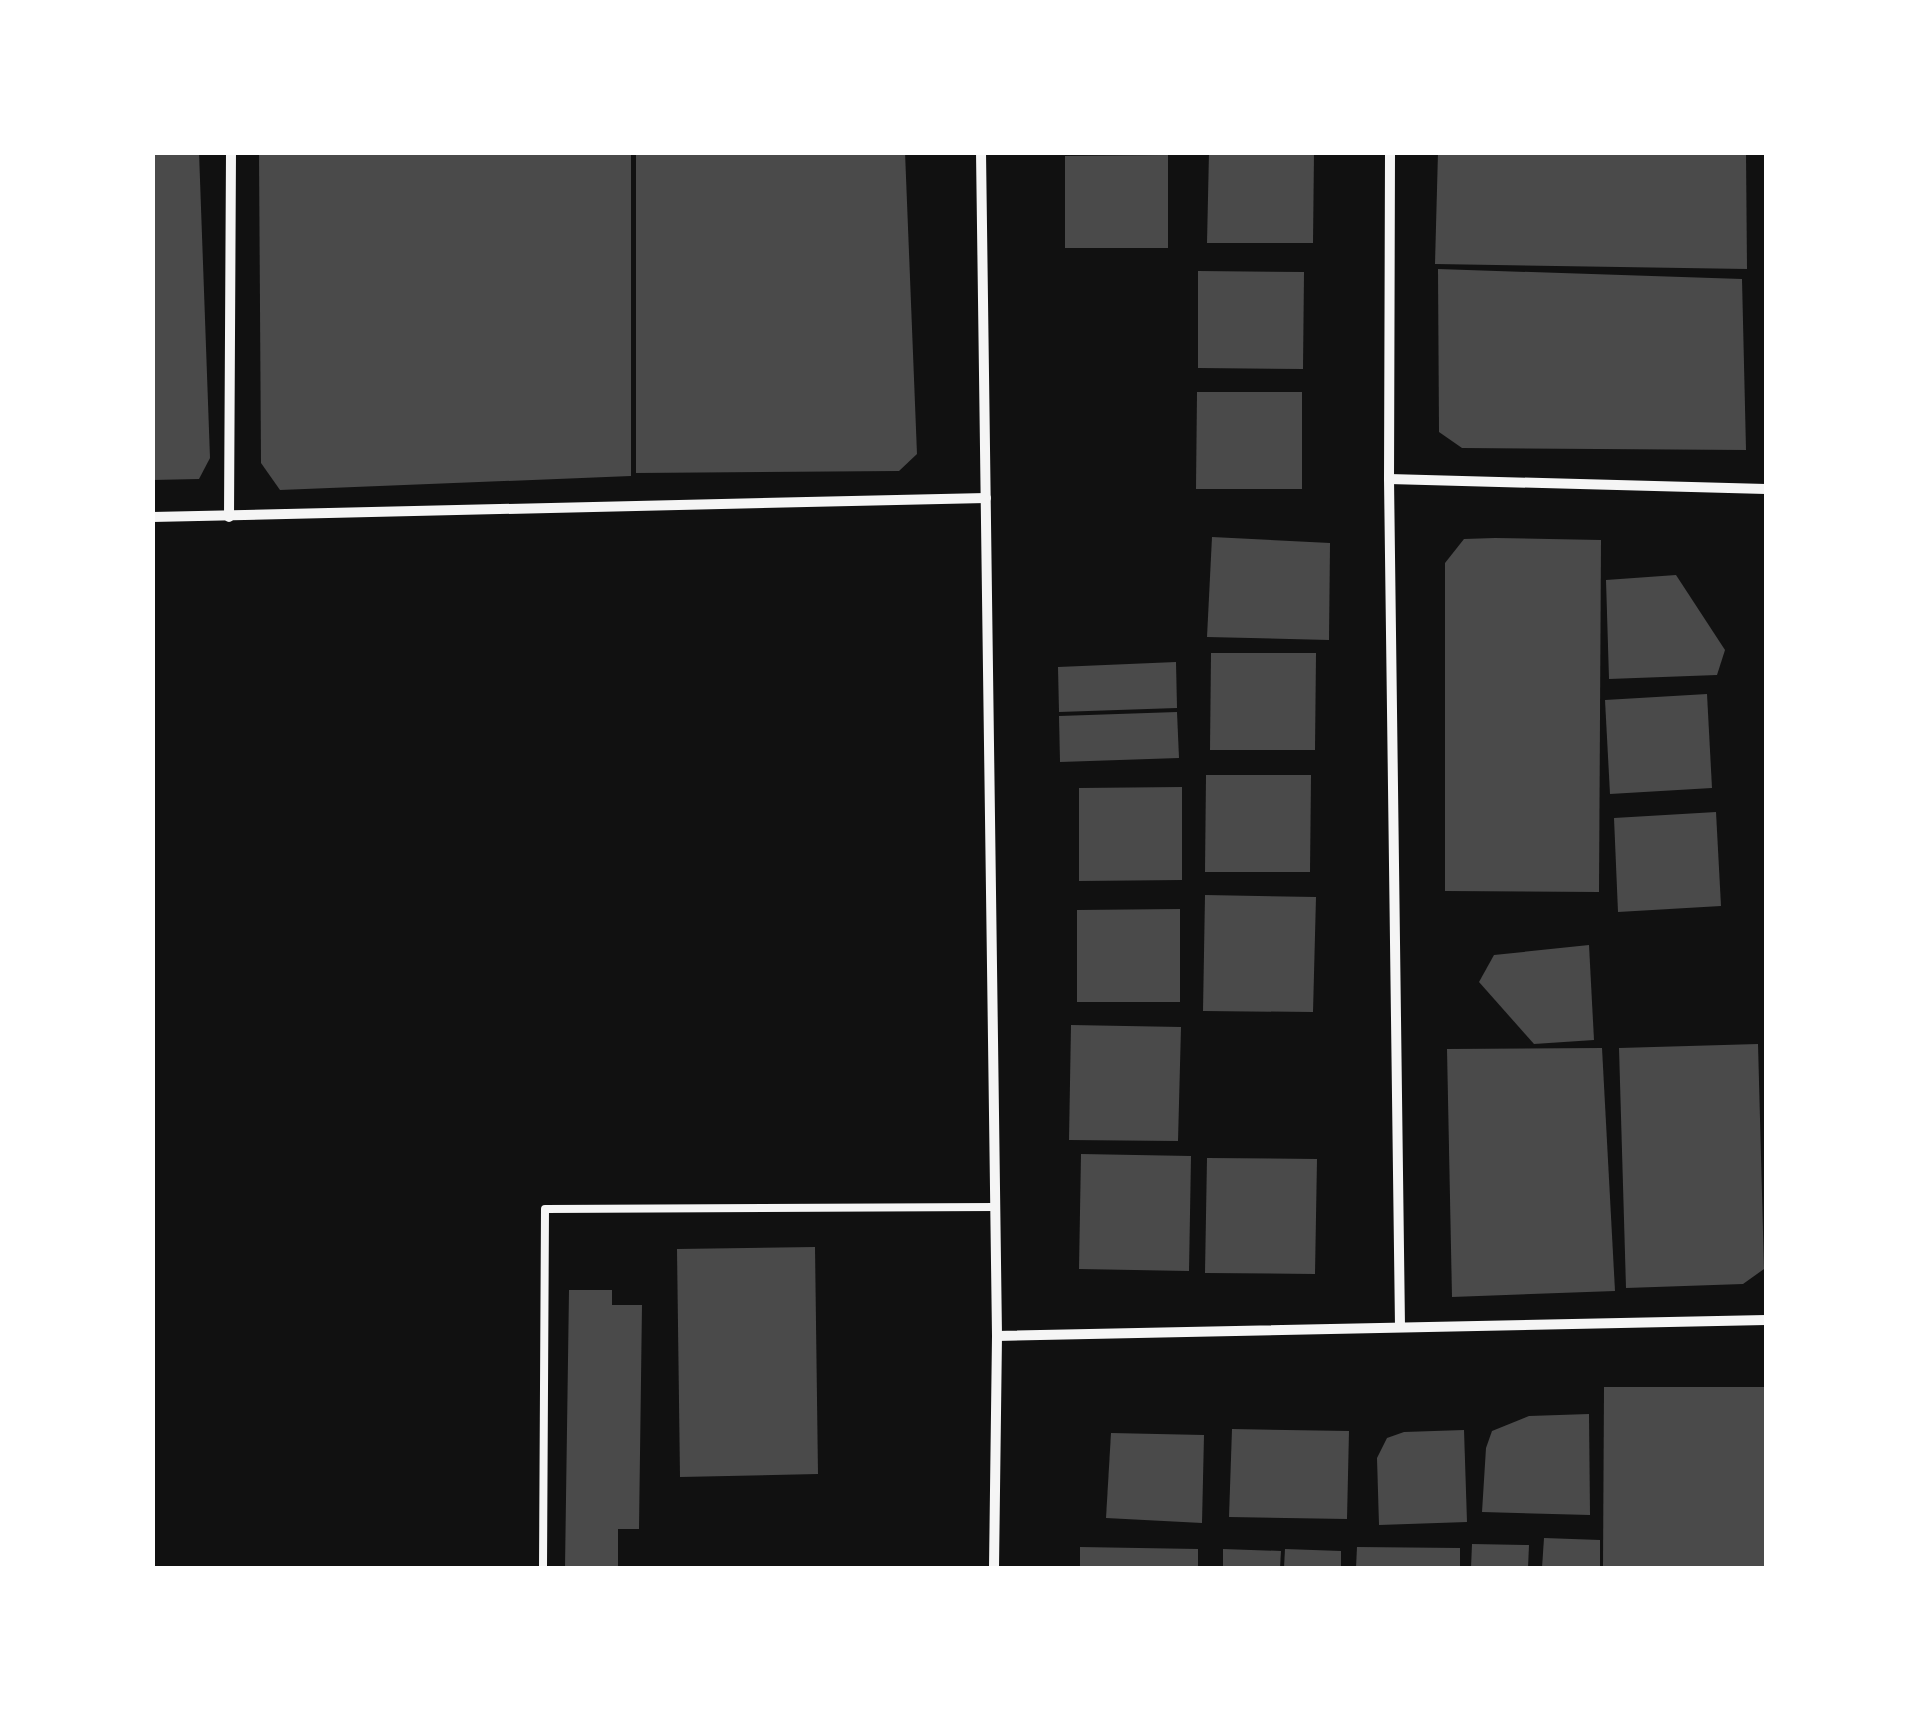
<svg xmlns="http://www.w3.org/2000/svg" width="1919" height="1721" viewBox="0 0 1919 1721" font-family="'Open Sans',sans-serif">
<style>
.building{fill:#4a4a4a}
.lines{fill:none;stroke-linecap:round;stroke-linejoin:round}
.service{stroke:#f5f5f5;stroke-width:8}
.minor{stroke:#f5f5f5;stroke-width:10}
</style>
<rect width="100%" height="100%" fill="#111"/>
<!-- building -->
<g class="building">
<path d="M152,152H199L210,458L199,479L152,480Z"/>
<path d="M259,152H631V476L280,490L261,463Z"/>
<path d="M636,152H905L917,454L899,471L636,473Z"/>
<path d="M1209,152H1314L1313,243H1207Z"/>
<path d="M1438,152H1746L1747,269L1435,264Z"/>
<path d="M1168,155V248H1065V156Z"/>
<path d="M1438,269L1742,279L1746,450L1462,448L1439,432Z"/>
<path d="M1198,271L1304,272L1303,369L1198,368Z"/>
<path d="M1197,392H1302V489H1196Z"/>
<path d="M1212,537L1330,543L1329,640L1207,637Z"/>
<path d="M1495,538L1601,540L1599,892L1445,891V563L1464,539Z"/>
<path d="M1676,575L1725,650L1717,675L1609,679L1606,580Z"/>
<path d="M1211,653H1316L1315,750H1210Z"/>
<path d="M1176,662L1177,708L1059,712L1058,667Z"/>
<path d="M1707,694L1712,788L1610,794L1605,700Z"/>
<path d="M1177,712L1179,758L1060,762L1059,716Z"/>
<path d="M1206,775H1311L1310,872H1205Z"/>
<path d="M1182,787V880L1079,881V788Z"/>
<path d="M1716,812L1721,906L1618,912L1614,818Z"/>
<path d="M1205,895L1316,897L1313,1012L1203,1011Z"/>
<path d="M1180,909V1002H1077V910Z"/>
<path d="M1589,945L1594,1040L1534,1044L1479,982L1494,955Z"/>
<path d="M1071,1025L1181,1027L1178,1141L1069,1140Z"/>
<path d="M1758,1044L1764,1269L1743,1284L1626,1288L1619,1048Z"/>
<path d="M1602,1048L1615,1291L1452,1297L1447,1049Z"/>
<path d="M1081,1154L1191,1156L1189,1271L1079,1269Z"/>
<path d="M1207,1158L1317,1159L1315,1274L1205,1273Z"/>
<path d="M815,1247L818,1474L680,1477L677,1249Z"/>
<path d="M569,1290H612V1305H642L639,1529H618V1568H565Z"/>
<path d="M1604,1387H1765L1764,1568H1603Z"/>
<path d="M1589,1414L1590,1515L1482,1512L1486,1448L1492,1431L1529,1416Z"/>
<path d="M1232,1429L1349,1431L1347,1519L1229,1517Z"/>
<path d="M1464,1430L1467,1522L1379,1525L1377,1458L1387,1438L1404,1432Z"/>
<path d="M1111,1433L1204,1435L1202,1523L1106,1518Z"/>
<path d="M1544,1538L1600,1540V1568H1542Z"/>
<path d="M1472,1544L1529,1545L1528,1568H1471Z"/>
<path d="M1080,1547L1198,1549V1568H1080Z"/>
<path d="M1357,1547L1460,1548V1568H1356Z"/>
<path d="M1223,1549L1281,1551L1280,1568H1223Z"/>
<path d="M1285,1549L1341,1551V1568H1284Z"/>
</g>
<g class="lines">
<!-- service -->
<path class="service" d="M543,1568L545,1209L996,1207"/>
<!-- minor -->
<g class="minor">
<path d="M981,152L997,1336L994,1568"/>
<path d="M1390,152L1389,479L1400,1327"/>
<path d="M1389,479L1766,489"/>
<path d="M152,517L986,498"/>
<path d="M229,517L231,152"/>
<path d="M997,1336L1766,1320"/>
</g>
</g>
<!-- border -->
<rect width="1919" height="1721" fill="none" stroke="#ffffff" stroke-width="310"/>
</svg>
